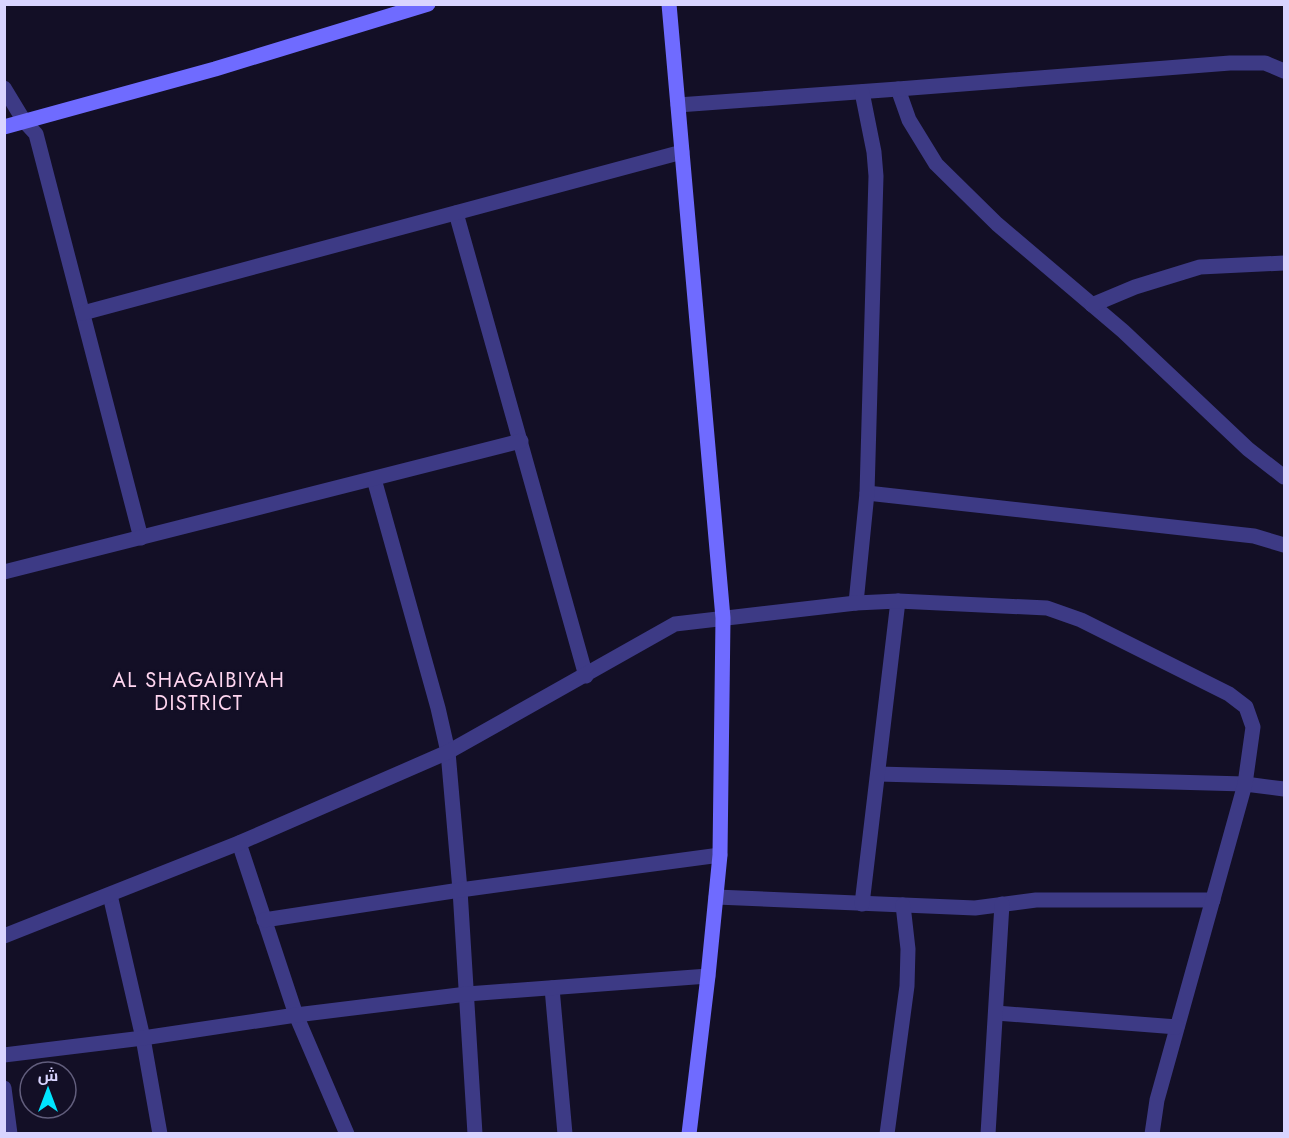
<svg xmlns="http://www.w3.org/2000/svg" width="1289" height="1138" viewBox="0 0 1289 1138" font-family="Jost,Cairo,sans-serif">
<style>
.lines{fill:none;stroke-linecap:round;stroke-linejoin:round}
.street{stroke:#3d3a85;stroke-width:15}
.secondary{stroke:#6f6bff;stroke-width:15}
.labels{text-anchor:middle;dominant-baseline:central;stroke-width:6;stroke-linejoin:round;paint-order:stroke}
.neighbourhood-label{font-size:20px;letter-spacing:1.5px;fill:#ffd6f0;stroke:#130f26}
</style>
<rect width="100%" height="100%" fill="#130f26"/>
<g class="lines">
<!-- street -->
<g class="street">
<path d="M4,88L24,121L36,134L141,538"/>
<path d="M898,89L909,120L936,164L997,224L1123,331L1248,449L1284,477"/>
<path d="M678,105L898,89L1230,63H1265L1284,71"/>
<path d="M456,213L586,676"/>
<path d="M1092,305L1135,287L1200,267L1284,263"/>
<path d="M83,313L682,152"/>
<path d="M374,479L438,708L448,752L460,890L475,1134"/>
<path d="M867,493L1254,536L1284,545"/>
<path d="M4,572L521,441"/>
<path d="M856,603L867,493L876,176L874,152L862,92"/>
<path d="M878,774L1245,784L1284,789"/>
<path d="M239,843L296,1015L347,1134"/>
<path d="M110,895L143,1038L160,1134"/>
<path d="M716,897L975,908L1036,900H1213"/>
<path d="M862,904L898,601"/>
<path d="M264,920L460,890L720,855"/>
<path d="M4,936L239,843L448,752L675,624L856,603L898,601L1047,608L1081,620L1229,694L1246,707L1253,727L1245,784L1157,1100L1152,1134"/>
<path d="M552,988L565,1134"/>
<path d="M996,1013L1177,1027"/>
<path d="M4,1055L143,1038L296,1015L467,994L708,976"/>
<path d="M4,1088L10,1134"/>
<path d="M887,1134L907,986L908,949L903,905"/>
<path d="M988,1134L1002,904"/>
</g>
<!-- secondary -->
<g class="secondary">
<path d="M669,4L723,618L720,855L708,976L689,1134"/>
<path d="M4,127L215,69L428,4"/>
</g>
</g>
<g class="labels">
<!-- neighbourhood labels -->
<g class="neighbourhood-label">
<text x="199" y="680">AL SHAGAIBIYAH<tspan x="199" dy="23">DISTRICT</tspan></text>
</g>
</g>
<!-- border -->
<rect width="1289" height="1138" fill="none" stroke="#d9d4ff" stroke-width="12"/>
<!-- north arrow -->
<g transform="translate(48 1090)"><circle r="28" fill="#130f26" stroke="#625e7d" stroke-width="1.5"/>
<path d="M0-4.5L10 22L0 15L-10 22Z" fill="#00e5ff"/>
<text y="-9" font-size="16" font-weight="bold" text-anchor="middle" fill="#d9d4ff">ش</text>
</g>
</svg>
